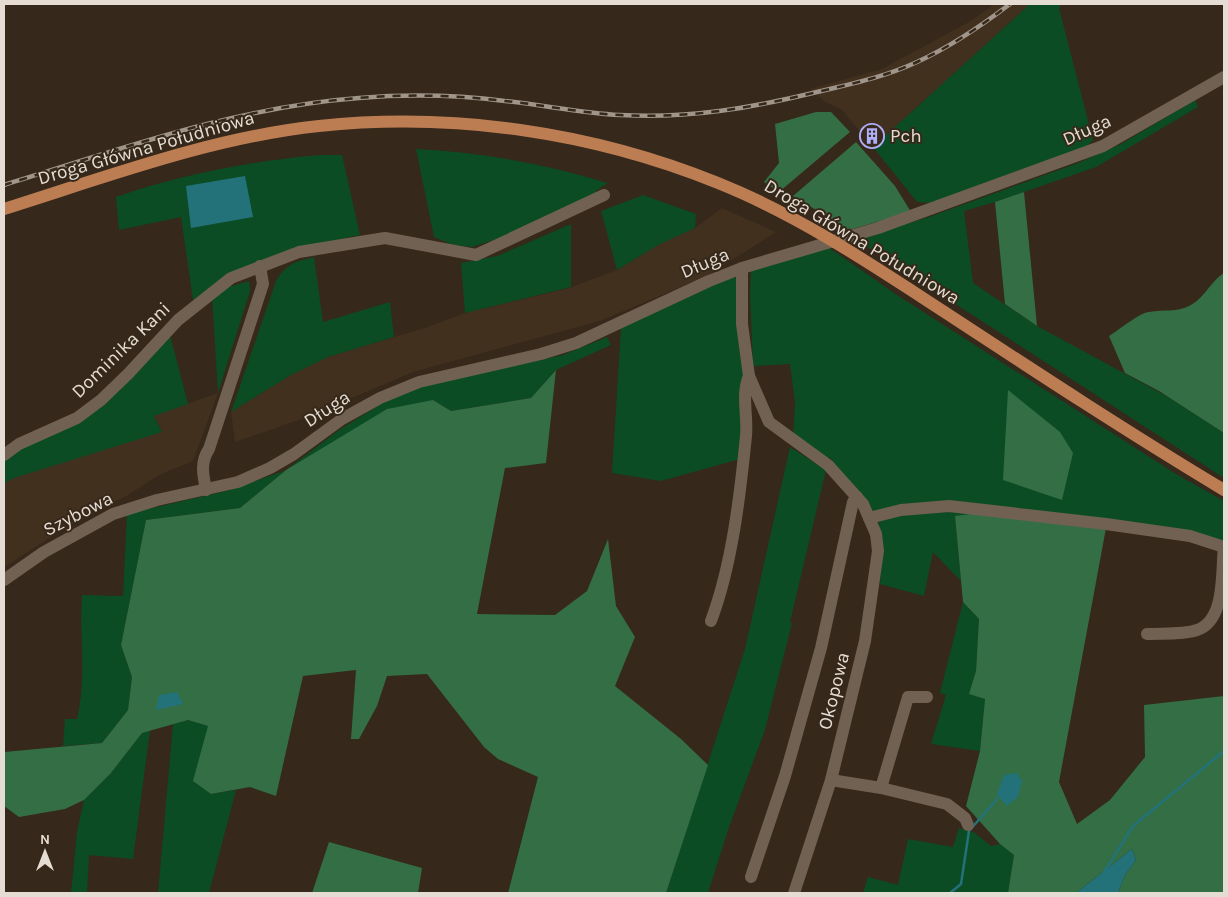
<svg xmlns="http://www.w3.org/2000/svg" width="1228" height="897" viewBox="0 0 1228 897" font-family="Karla,sans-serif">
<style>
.built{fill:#42301e}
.green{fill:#0b4c24}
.forest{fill:#336e44}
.water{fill:#247279}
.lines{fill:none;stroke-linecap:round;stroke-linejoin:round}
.stream{stroke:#247279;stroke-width:2.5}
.minor{stroke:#716152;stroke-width:12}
.major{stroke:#bd7d53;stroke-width:12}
.rail-casing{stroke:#a0958a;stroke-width:4.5}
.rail{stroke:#36281a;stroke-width:2.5;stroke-dasharray:8;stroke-linecap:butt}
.labels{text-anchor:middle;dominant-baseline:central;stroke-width:4;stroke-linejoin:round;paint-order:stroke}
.street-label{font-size:19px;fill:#e5dcd3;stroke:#36281a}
.poi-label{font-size:19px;fill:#e5dcd3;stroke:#36281a;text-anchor:start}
</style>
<rect width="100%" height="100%" fill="#36281a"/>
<!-- built -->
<g class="built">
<path d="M995,4H1030L873,147L841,109L825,102L810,89L882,69L969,22Z"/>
<path d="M722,208L776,232L707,276L600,321L413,372L307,417L235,442L231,412L291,375L328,357L428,327L465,313L569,288L617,270L658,245L695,228Z"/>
<path d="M218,393L193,461L159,475L128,495L68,526L4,567V483L14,478L162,431L154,416Z"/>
</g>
<!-- green -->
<g class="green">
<path d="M1030,4H1061L1059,8L1093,140L1087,147L931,203L917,202L873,147Z"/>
<path d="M1195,100L1198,107L1096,167L995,202L964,211L973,283L1037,326L1168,397L1224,433V478L855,239L929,217L1078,163L1121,144Z"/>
<path d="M416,149C481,152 545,164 608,183L596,191L595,198L523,231L472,247L453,245L434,237Z"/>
<path d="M320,155H342L360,235C301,247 242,264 193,300L181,217L119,230L116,197C181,174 251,161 320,155Z"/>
<path d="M643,195L696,214L695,228L658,245L617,270L601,211Z"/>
<path d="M571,224V287L465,313L461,263L497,256Z"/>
<path d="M828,247L897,295L1176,474L1224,501V542L951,501L873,512L829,457L828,460L793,438L795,402L790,364L753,366L750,294L751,270Z"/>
<path d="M314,257L323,322L390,302L394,337L328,357L291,375L231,412L276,281C287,263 295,262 314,257Z"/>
<path d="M734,276L738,281L746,374L740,459L661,481L612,473L621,328Z"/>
<path d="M249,281L250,291L218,393L212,296L222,289Z"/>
<path d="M170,335L188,404L154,416L162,432L14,478L4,483V457L93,412Z"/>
<path d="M607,337L611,345L556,370L531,398L451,411L433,400L286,470L240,508L146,520L121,645L132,677L128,710L102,743L63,746L65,719H77C87,678 79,636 82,595L123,596L127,514L230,490L286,470L339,430L381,404L421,386L563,355Z"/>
<path d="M790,447L826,470L790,622L792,623L765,730L729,827L708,893H666L745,649Z"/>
<path d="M947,512L979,513L955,517L961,581L933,552L924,596L880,584L883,543L878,521L900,515Z"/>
<path d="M963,602L979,619L976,671L970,694L985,699L980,751L931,744L946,695L940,693Z"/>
<path d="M188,720L208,726L211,794L236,790L209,893H158L173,724Z"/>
<path d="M150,730L133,859L89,855L87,893H71L77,832L84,800L111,773L142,733Z"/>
<path d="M959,828L975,833L991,846L1000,844L1014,855L1008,893H863L868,877L898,885L908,839L953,847Z"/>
</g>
<!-- forest -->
<g class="forest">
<path d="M816,112H831L850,132L779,192L764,182L779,163L775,124Z"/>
<path d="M856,142L895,186L911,212L849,230L793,196Z"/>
<path d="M1024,192L1037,326L1005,304L995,202Z"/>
<path d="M1224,273V433L1159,391L1125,373L1109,336C1119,330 1139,313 1149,312C1164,309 1177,313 1191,305C1205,297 1211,281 1224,273Z"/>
<path d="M556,370L546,463L505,468L477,614L555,615L587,591L608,539L616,606L635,637L615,686L681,739L708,765L666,893H508L538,777L498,759L484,747L427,674L387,676L377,706L359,739H351L356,670L303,676L276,796L250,787L211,794L193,781L208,726L188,720L142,733L111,773L84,800L65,809L19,817L4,806V752L102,743L128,710L132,677L121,645L146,520L240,508L286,470L387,409L433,400L451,411L531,398Z"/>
<path d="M1008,390L1060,432L1073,453L1062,500L1003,480Z"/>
<path d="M979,513L1106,528L1059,782L1077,824L1110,800L1145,757L1144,705L1224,696V893H1118L1125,875L1136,860L1132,849L1076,893H1008L1014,855L1000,844L966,806L980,751L985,699L969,694L976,671L979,619L963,602L955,516Z"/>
<path d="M329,842L422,868L418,893H312Z"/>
</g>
<!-- water -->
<g class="water">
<path d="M245,176L253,217L191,228L186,186Z"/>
<path d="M177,692L183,704L156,710L159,695Z"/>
<path d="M1017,773L1022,781L1018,797L1007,806L997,794L1004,775Z"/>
<path d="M1132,849L1136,860L1125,875L1118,893H1076Z"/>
</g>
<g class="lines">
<!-- stream -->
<g class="stream">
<path d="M1101,877L1133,826L1224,751"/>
<path d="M950,893L961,884L969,831L998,798"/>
</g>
<!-- minor -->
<g class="minor">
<path d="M742,268V324L749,376L769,422L828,465L863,504L876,534L878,551L865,641L831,780L794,893"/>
<path d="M4,455L19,444L77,418L101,400L128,374L178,320L231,278L299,252L385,238L476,255L604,195"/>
<path d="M206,490C203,475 200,462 209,449L263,284L260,266"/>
<path d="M869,518L901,510L949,506L1106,524L1190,536L1224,547"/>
<path d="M4,580L44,552L113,514L157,500L238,482L270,468L294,454L342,419L380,398L419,382L541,354L576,343L709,281L742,268L878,228L1103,146L1224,77"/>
<path d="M711,621C732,565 740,496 746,436C748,416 741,394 749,376"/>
<path d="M1147,634C1162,633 1182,635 1197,630C1226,620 1221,572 1224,547"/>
<path d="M831,780L881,788L947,804L965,818L968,825"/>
<path d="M881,788L908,697H927"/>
<path d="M751,877L785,776L821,648L853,502L857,497"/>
</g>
<!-- major -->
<path class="major" d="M4,209C106,177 213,137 319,126C454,112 592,132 718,183C798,215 871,264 943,311C1036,372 1129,433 1224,490"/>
<defs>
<path id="rail" d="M4,185C121,149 236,107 359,98C408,94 457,95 505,101C544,105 581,113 620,115C688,119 751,108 817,92C851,84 885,77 917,62C950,47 981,26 1010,4"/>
</defs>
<!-- rail casing -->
<use href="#rail" class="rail-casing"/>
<!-- rail -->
<use href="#rail" class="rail"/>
</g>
<!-- icons -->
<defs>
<symbol id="building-ring" viewBox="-11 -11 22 22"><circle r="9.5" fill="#36281a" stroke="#afaefa" stroke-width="1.5"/><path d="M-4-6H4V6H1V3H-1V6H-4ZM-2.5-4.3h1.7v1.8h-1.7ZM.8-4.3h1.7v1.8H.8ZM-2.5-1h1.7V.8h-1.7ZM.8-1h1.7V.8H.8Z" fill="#afaefa"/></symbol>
</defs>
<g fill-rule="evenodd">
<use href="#building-ring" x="858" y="122" width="28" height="28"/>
</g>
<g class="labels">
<!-- street labels -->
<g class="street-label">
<text transform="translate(1087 130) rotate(-24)">Długa</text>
<text transform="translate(146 148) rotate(-16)">Droga Główna Południowa</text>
<text transform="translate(862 242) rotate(31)">Droga Główna Południowa</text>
<text transform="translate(705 263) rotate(-23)">Długa</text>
<text transform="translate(121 350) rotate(-44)">Dominika Kani</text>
<text transform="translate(327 409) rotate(-33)">Długa</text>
<text transform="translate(78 514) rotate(-27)">Szybowa</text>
<text transform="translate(834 691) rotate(-76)">Okopowa</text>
</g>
<!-- poi labels -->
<g class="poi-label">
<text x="890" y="136">Pch</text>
</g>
</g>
<!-- border -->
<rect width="1228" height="897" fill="none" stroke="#e5dcd3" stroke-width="10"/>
<!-- north arrow -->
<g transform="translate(45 852)" stroke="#36281a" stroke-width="4" paint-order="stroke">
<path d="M0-4L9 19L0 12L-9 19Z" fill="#e5dcd3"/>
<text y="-8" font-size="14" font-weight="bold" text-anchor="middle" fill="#e5dcd3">N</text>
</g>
</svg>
